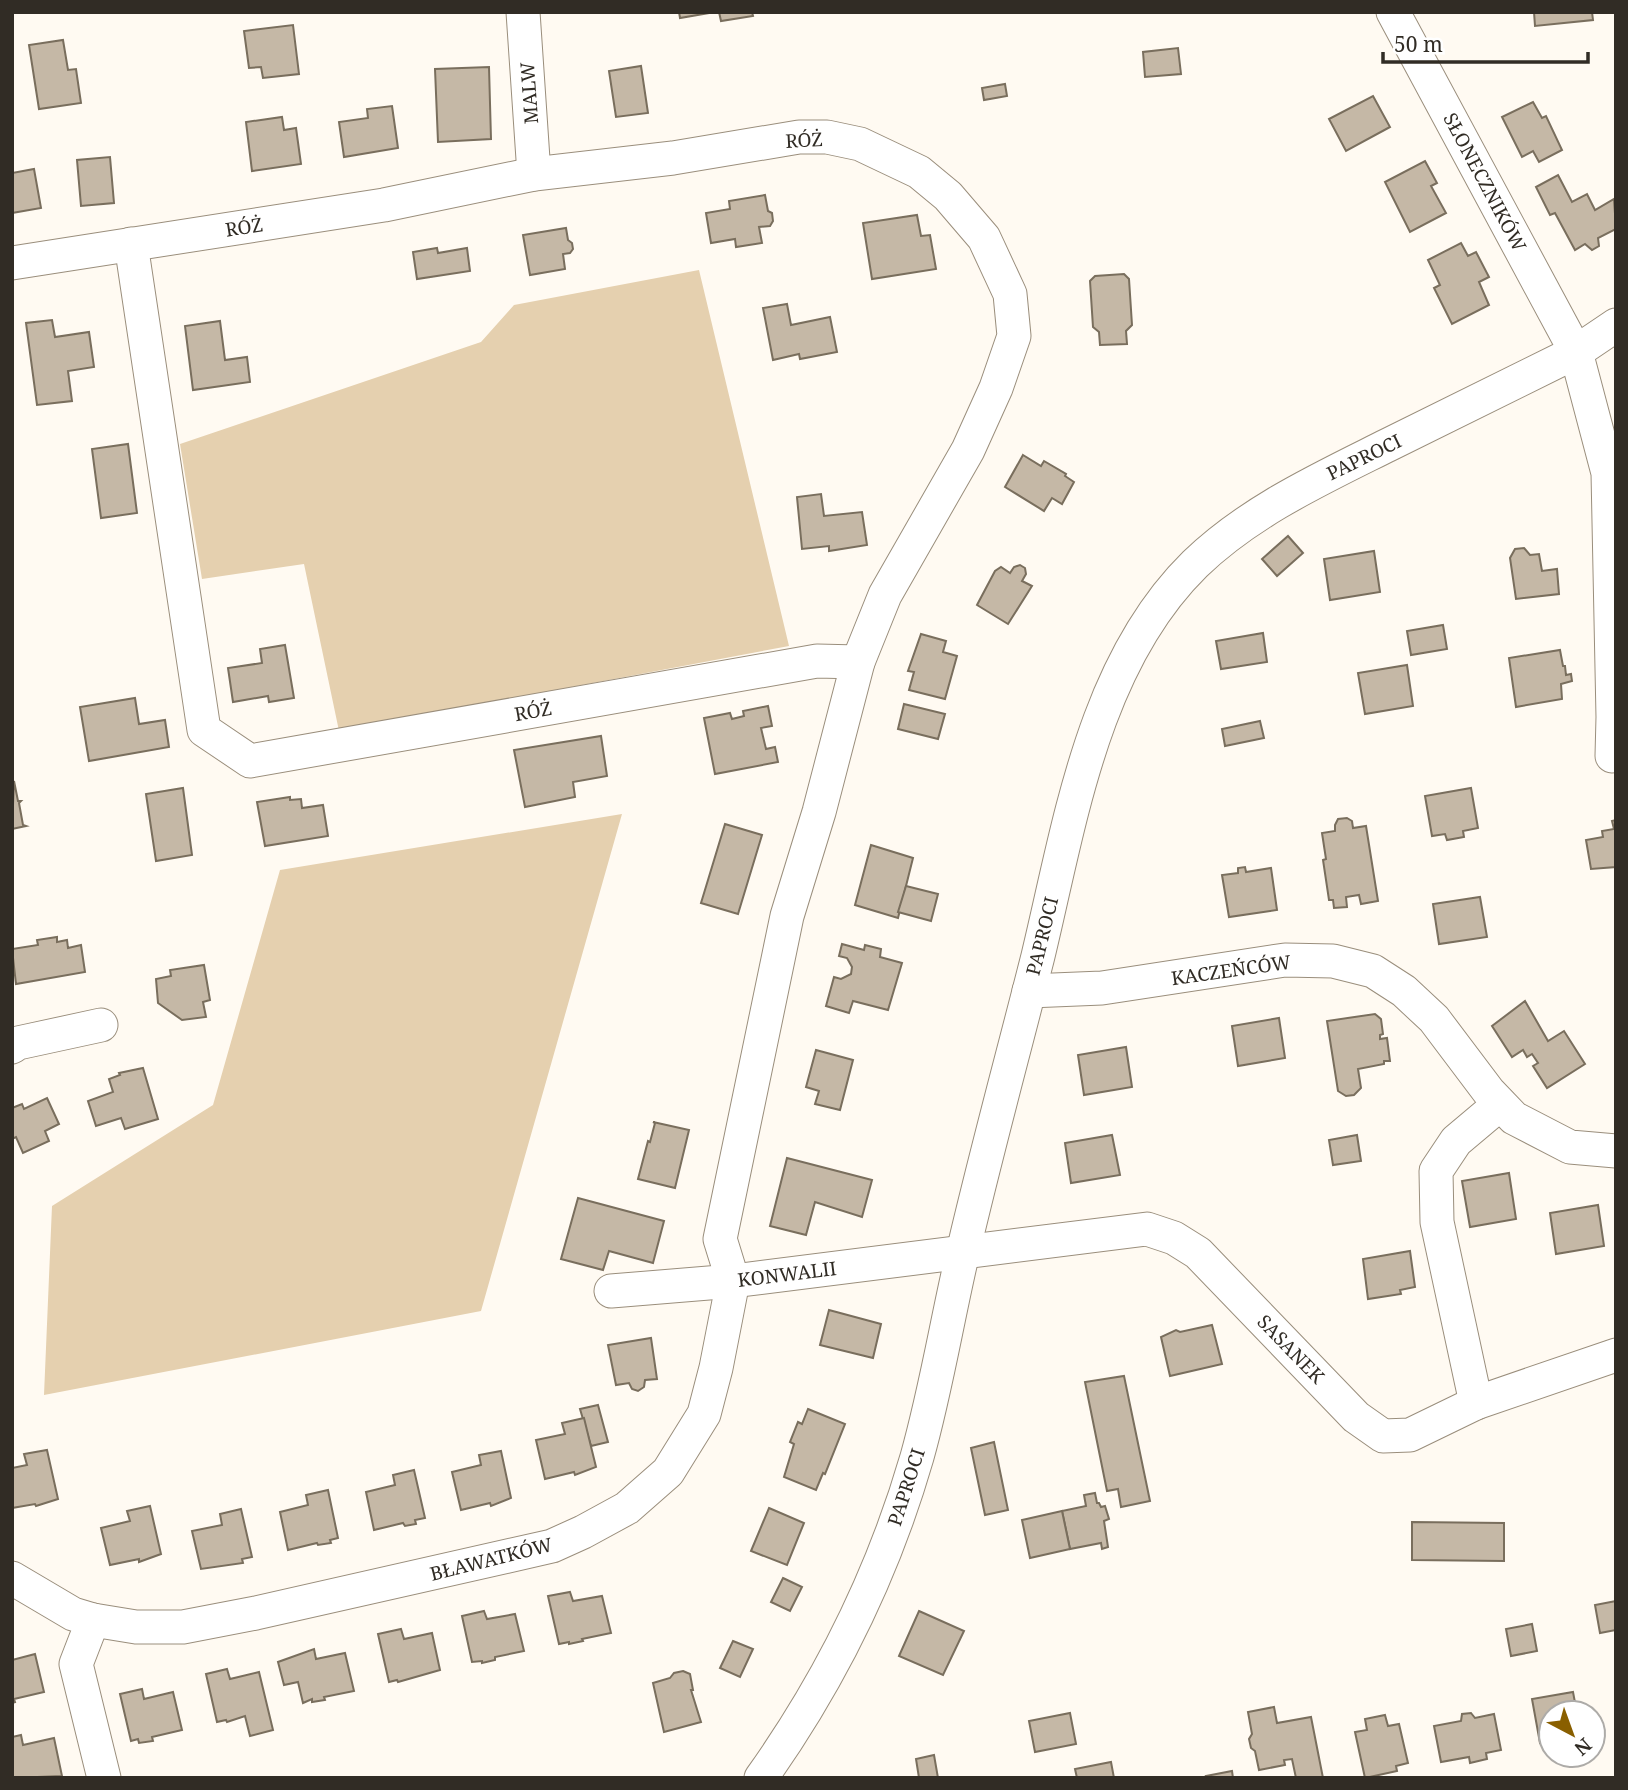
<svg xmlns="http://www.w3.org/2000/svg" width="1628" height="1790" viewBox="0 0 1628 1790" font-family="'Noto Serif',serif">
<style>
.green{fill:#e5d0af}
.building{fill:#c5b8a6;stroke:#796e5d;stroke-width:2}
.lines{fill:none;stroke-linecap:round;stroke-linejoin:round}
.minor-casing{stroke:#9a8e7c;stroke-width:35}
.minor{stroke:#fff;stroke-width:33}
.labels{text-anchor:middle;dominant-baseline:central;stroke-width:5;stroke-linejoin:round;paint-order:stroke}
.street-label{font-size:19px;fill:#312c25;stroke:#fff}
</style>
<rect width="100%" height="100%" fill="#fffaf2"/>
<!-- green -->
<g class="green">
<path d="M699,270L789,646L339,731L304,564L202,579L180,444L481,342L514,305Z"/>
<path d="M622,814L481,1311L44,1395L52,1206L213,1105L280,870Z"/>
</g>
<!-- building -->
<g class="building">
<path d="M679,12H715L680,18Z"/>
<path d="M719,12H752L753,16L721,21Z"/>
<path d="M1534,12H1592L1593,20L1535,26Z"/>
<path d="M293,25L299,74L263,78L261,67L249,68L244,31Z"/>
<path d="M63,40L68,70L76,69L81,103L39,109L29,45Z"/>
<path d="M1178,48L1181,74L1145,77L1143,52Z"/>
<path d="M641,66L648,113L616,117L609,71Z"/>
<path d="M489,67L491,139L438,142L435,69Z"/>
<path d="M1005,84L1007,96L984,100L982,88Z"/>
<path d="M1373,96L1390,127L1346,151L1329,119Z"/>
<path d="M1533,102L1542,118L1546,116L1562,150L1539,162L1533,151L1522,157L1502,117Z"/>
<path d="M392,106L398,148L344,157L339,122L368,118L367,109Z"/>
<path d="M282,117L284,130L296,128L301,164L252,171L246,122Z"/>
<path d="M110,157L114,203L81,206L77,160Z"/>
<path d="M1425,161L1437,183L1431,186L1446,213L1410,232L1385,182Z"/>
<path d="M34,169L41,208L12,213V173Z"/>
<path d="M1558,175L1572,202L1587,194L1595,210L1614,199L1616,229L1598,238L1599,246L1592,250L1585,244L1575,250L1555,213L1550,215L1536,187Z"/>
<path d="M765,195L768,211L772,213L773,221L770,226L759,227L762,243L736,247L735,239L711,243L706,213L730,209L729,201Z"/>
<path d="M917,215L921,236L930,235L936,269L872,279L863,223Z"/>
<path d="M566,228L568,240L572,243L573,249L570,253L563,254L565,269L530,275L523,235Z"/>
<path d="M1461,243L1468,256L1476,252L1489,277L1479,282L1489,305L1452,324L1434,288L1440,285L1428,260Z"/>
<path d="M437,248L438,253L467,248L470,271L417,279L413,252Z"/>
<path d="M1124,274L1129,279L1132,325L1126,331L1127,344L1100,345L1099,332L1093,327L1090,281L1095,276Z"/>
<path d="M787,304L791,325L830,317L837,352L800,359L799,354L773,360L763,308Z"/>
<path d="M52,320L55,337L89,332L94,367L68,371L72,401L37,405L26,323Z"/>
<path d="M220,321L225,360L247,357L250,382L193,390L185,326Z"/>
<path d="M128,444L137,513L101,518L92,449Z"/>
<path d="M1023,455L1041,466L1044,461L1066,474L1065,476L1074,482L1062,504L1052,498L1044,511L1005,487Z"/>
<path d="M821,494L824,516L862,512L867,545L829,551V546L802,549L797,497Z"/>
<path d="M1288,536L1303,553L1277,576L1262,559Z"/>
<path d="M1524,548L1530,555L1539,554L1542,571L1557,569L1559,594L1516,599L1510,558L1515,549Z"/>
<path d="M1374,551L1380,592L1330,600L1324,559Z"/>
<path d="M1020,565L1025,568L1026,574L1022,581L1032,586L1008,624L977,605L995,571L1001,567L1010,573L1014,567Z"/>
<path d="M1443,625L1447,649L1411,655L1407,631Z"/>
<path d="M1263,633L1267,662L1221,669L1216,641Z"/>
<path d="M921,634L946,641L943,652L957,656L945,699L909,690L914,672L908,671Z"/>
<path d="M285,645L294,698L269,702L268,696L233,702L228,668L262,663L260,649Z"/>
<path d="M1560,650L1563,666H1565L1566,675L1571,674L1572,681L1561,684L1562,699L1516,707L1509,658Z"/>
<path d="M1407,665L1413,706L1365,714L1358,673Z"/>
<path d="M135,698L139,724L165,720L169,747L89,761L80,707Z"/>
<path d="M904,704L945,714L938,739L898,729Z"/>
<path d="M768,706L772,726L761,728L766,749L775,747L778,762L715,774L704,718L730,713L732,719L744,716L743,711Z"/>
<path d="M1260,721L1264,738L1225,746L1222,729Z"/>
<path d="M601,736L607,776L573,782L575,797L525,807L514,750Z"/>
<path d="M14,781L18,801H21L19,803L23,825L26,826L12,829Z"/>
<path d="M183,788L192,855L156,861L146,794Z"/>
<path d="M1471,788L1478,828L1463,831L1464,837L1447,840L1445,834L1432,836L1425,796Z"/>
<path d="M290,797V800L301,799L302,808L323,805L328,836L265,846L257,802Z"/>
<path d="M1347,818L1352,821L1353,828L1366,826L1378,901L1361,904L1359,895L1346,897L1347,907L1334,908L1333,900H1329L1323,860L1326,859L1322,833L1335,831V825L1338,819Z"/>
<path d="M1616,820V867L1591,869L1586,840L1603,837L1602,831L1614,829L1612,821Z"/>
<path d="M725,824L762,835L738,914L701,903Z"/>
<path d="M871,845L913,858L898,918L855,905Z"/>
<path d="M1245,867L1246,872L1271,868L1277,910L1229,917L1222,875L1238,873V868Z"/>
<path d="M906,886L938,894L931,921L898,912Z"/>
<path d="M1480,897L1487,937L1439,944L1433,904Z"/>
<path d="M57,937V942L67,940L68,948L81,945L85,972L16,984L12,949L38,945L37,940Z"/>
<path d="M842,944L864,950L865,945L881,949L880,957L902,963L888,1010L853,1001L849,1013L826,1006L834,977L841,979L851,974L852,967L847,958L839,956Z"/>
<path d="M204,965L210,1000L203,1002L206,1017L182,1020L158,1003L156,979L171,976L170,970Z"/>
<path d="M1525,1001L1548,1041L1564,1031L1585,1064L1547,1088L1533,1066L1538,1063L1532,1054L1527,1057L1523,1050L1512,1057L1492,1026Z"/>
<path d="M1375,1014L1381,1019L1383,1034L1380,1035V1039L1387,1038L1390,1061H1384V1064L1358,1069L1361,1088L1354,1095L1346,1096L1338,1091L1327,1021Z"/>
<path d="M1279,1018L1285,1058L1238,1066L1232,1026Z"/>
<path d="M1126,1047L1132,1087L1084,1095L1078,1055Z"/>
<path d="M816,1050L853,1060L840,1110L815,1104L819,1091L806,1087Z"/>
<path d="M143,1068L158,1119L125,1129L121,1118L96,1126L88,1101L113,1092L109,1079L120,1075L119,1073Z"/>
<path d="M47,1098L59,1124L45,1131L49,1141L23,1153L16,1137L12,1139V1108L22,1104L24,1109Z"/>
<path d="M653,1122L689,1130L675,1188L638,1179L648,1141L650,1142L655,1123Z"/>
<path d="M1112,1135L1120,1175L1071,1183L1065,1143Z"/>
<path d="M1357,1135L1361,1161L1333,1165L1329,1140Z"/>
<path d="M787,1158L872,1180L862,1217L815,1202L806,1235L770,1226Z"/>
<path d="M1509,1173L1516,1219L1470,1227L1462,1181Z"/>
<path d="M578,1198L664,1221L653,1263L609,1251L603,1270L561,1259Z"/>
<path d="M1598,1205L1604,1246L1556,1254L1550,1213Z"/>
<path d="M1410,1251L1415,1287L1400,1290L1401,1294L1368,1299L1363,1259Z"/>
<path d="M829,1310L881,1324L873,1358L820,1345Z"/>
<path d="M1212,1325L1222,1364L1170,1376L1161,1337L1176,1330L1180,1332Z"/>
<path d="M651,1338L657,1379L645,1380L644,1387L638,1391L632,1389L629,1383L616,1385L608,1345Z"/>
<path d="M1124,1376L1150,1501L1121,1507L1118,1489L1107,1491L1085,1382Z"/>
<path d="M598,1405L608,1442L591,1446L580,1409Z"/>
<path d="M808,1409L845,1424L825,1474L823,1473L816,1490L784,1477L794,1444L790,1442L798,1422L802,1424Z"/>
<path d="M584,1418L596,1467L575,1475L574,1472L545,1479L536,1440L565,1434L562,1423Z"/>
<path d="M994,1442L1008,1510L985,1515L971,1448Z"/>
<path d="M47,1450L58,1499L36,1506L35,1504L12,1508V1468L27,1465L24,1454Z"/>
<path d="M501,1451L511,1498L491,1506L490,1503L461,1510L452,1472L481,1465L479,1455Z"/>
<path d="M414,1470L425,1518L415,1520L416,1524L405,1526L403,1523L374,1530L366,1492L395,1485L393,1475Z"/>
<path d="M328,1490L338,1538L330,1540L331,1543L318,1545L317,1543L288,1550L280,1512L308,1505L306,1495Z"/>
<path d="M1095,1493L1097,1503H1099L1101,1507L1105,1506L1109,1519L1104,1521L1108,1547L1102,1549L1101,1543L1070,1549L1062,1511L1086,1506L1084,1495Z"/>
<path d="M150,1506L161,1554L139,1562V1559L110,1565L101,1528L130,1521L127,1511Z"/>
<path d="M769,1508L804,1523L787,1565L751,1551Z"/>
<path d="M241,1509L252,1557L242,1559L243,1563L201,1569L192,1531L222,1525L220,1514Z"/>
<path d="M1062,1511L1070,1549L1030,1558L1022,1520Z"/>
<path d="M1412,1522L1504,1523V1561L1412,1560Z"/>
<path d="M783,1578L802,1587L790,1611L771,1602Z"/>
<path d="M570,1592L573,1601L602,1596L611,1633L582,1639L583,1641L569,1644V1642L559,1644L548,1596Z"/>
<path d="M1616,1601V1630L1600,1633L1595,1605Z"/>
<path d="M484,1611L487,1619L515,1614L524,1651L495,1657V1660L482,1663V1661L472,1662L462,1616Z"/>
<path d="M919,1611L964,1631L943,1675L899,1656Z"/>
<path d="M1532,1624L1537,1651L1511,1656L1506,1629Z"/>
<path d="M401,1629L404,1639L432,1633L440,1670L398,1682L397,1680L389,1682L378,1634Z"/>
<path d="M733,1641L753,1649L740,1677L720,1668Z"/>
<path d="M314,1649L316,1659L345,1653L354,1691L324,1697L325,1700L312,1702V1699L303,1703L298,1682L284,1685L278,1662Z"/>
<path d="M35,1654L44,1692L14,1699L15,1702L12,1703V1660Z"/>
<path d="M227,1669L230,1679L259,1672L273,1730L250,1736L245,1716L227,1722L226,1720L217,1722L206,1674Z"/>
<path d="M683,1671L690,1674L693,1690H691L701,1722L664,1732L653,1683L670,1678L674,1673Z"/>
<path d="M142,1689L144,1699L173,1692L182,1730L152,1737L153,1741L139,1743L138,1739L131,1741L120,1694Z"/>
<path d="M1573,1692L1577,1713H1551V1741L1540,1743L1532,1699Z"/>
<path d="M1274,1707L1277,1723L1311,1717L1323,1778H1296L1292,1759L1284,1760L1285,1765L1259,1770L1255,1751L1251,1748L1249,1739L1252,1734L1248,1712Z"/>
<path d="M1070,1713L1076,1744L1035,1752L1029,1721Z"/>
<path d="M1471,1713L1475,1718L1494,1714L1501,1750L1486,1753L1487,1759L1470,1763L1469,1757L1441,1762L1434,1726L1461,1721L1462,1714Z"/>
<path d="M1385,1715L1388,1726L1399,1724L1408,1763L1396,1766L1397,1771L1365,1778L1355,1732L1367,1730L1365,1719Z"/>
<path d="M21,1735L23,1745L54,1738L62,1776L12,1778V1737Z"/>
<path d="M934,1755L938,1778H919L916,1759Z"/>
<path d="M1111,1762L1114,1778H1077L1075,1769Z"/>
<path d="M1232,1771L1233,1778H1207L1206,1776Z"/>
</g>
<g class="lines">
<defs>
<g id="minor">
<path d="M523,12L534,174"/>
<path d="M1393,12L1576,352L1608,473L1613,717L1612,756"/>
<path d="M131,244L204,730L250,761L817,661L858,662"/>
<path d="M12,263L384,205L534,174L673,158L799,137H827L860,144L919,172L948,196L984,238L1010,294L1014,336L996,388L968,450L885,595L858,662L819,812L787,916L720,1239L733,1281L716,1368L704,1414L668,1472L627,1508L583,1532L552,1546L256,1613L183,1627H136L93,1620L73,1614L12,1578"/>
<path d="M1029,991L1102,988L1285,960L1333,961L1373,971L1404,991L1434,1019L1489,1092L1514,1118L1570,1147L1616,1151"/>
<path d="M12,1047L18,1043L101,1025"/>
<path d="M611,1291L733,1281L1147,1229L1174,1238L1198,1253L1356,1417L1383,1436L1410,1435L1476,1403L1616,1355"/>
<path d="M1476,1403L1437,1222L1436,1171L1456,1141L1500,1104"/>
<path d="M93,1620L76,1664L104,1778"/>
<path d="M761,1778C830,1681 884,1571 917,1457C936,1390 947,1320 963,1252C986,1153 1013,1055 1038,956C1070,823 1093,664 1195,564C1250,511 1320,479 1388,445C1450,414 1513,383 1576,352L1616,325"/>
</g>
</defs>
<!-- minor casing -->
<use href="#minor" class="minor-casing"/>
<!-- minor -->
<use href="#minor" class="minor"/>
</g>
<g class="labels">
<!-- street labels -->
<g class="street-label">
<text transform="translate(529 93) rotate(-94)">MALW</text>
<text transform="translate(804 140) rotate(-3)">RÓŻ</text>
<text transform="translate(1485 182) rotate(62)">SŁONECZNIKÓW</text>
<text transform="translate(244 227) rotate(-9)">RÓŻ</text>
<text transform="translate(1364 457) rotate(-26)">PAPROCI</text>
<text transform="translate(533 711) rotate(-10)">RÓŻ</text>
<text transform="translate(1042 936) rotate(-76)">PAPROCI</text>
<text transform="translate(1231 970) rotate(-8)">KACZEŃCÓW</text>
<text transform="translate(787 1274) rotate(-7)">KONWALII</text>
<text transform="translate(1291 1349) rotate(46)">SASANEK</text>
<text transform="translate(906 1487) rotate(-72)">PAPROCI</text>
<text transform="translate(491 1559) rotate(-14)">BŁAWATKÓW</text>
</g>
</g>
<!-- border -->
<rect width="1628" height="1790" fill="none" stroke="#312c25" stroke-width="28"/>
<!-- north arrow -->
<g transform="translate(1572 1734) rotate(139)"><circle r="33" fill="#ffffff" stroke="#adaba8" stroke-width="2"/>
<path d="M0-5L12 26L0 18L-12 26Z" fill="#895f00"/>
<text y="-10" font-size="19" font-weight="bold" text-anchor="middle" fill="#312c25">N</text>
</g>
<!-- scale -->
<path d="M1383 52v10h205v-10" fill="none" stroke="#312c25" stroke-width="3.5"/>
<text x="1394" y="52" font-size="21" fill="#312c25" stroke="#ffffff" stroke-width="5" paint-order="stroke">50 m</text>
</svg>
